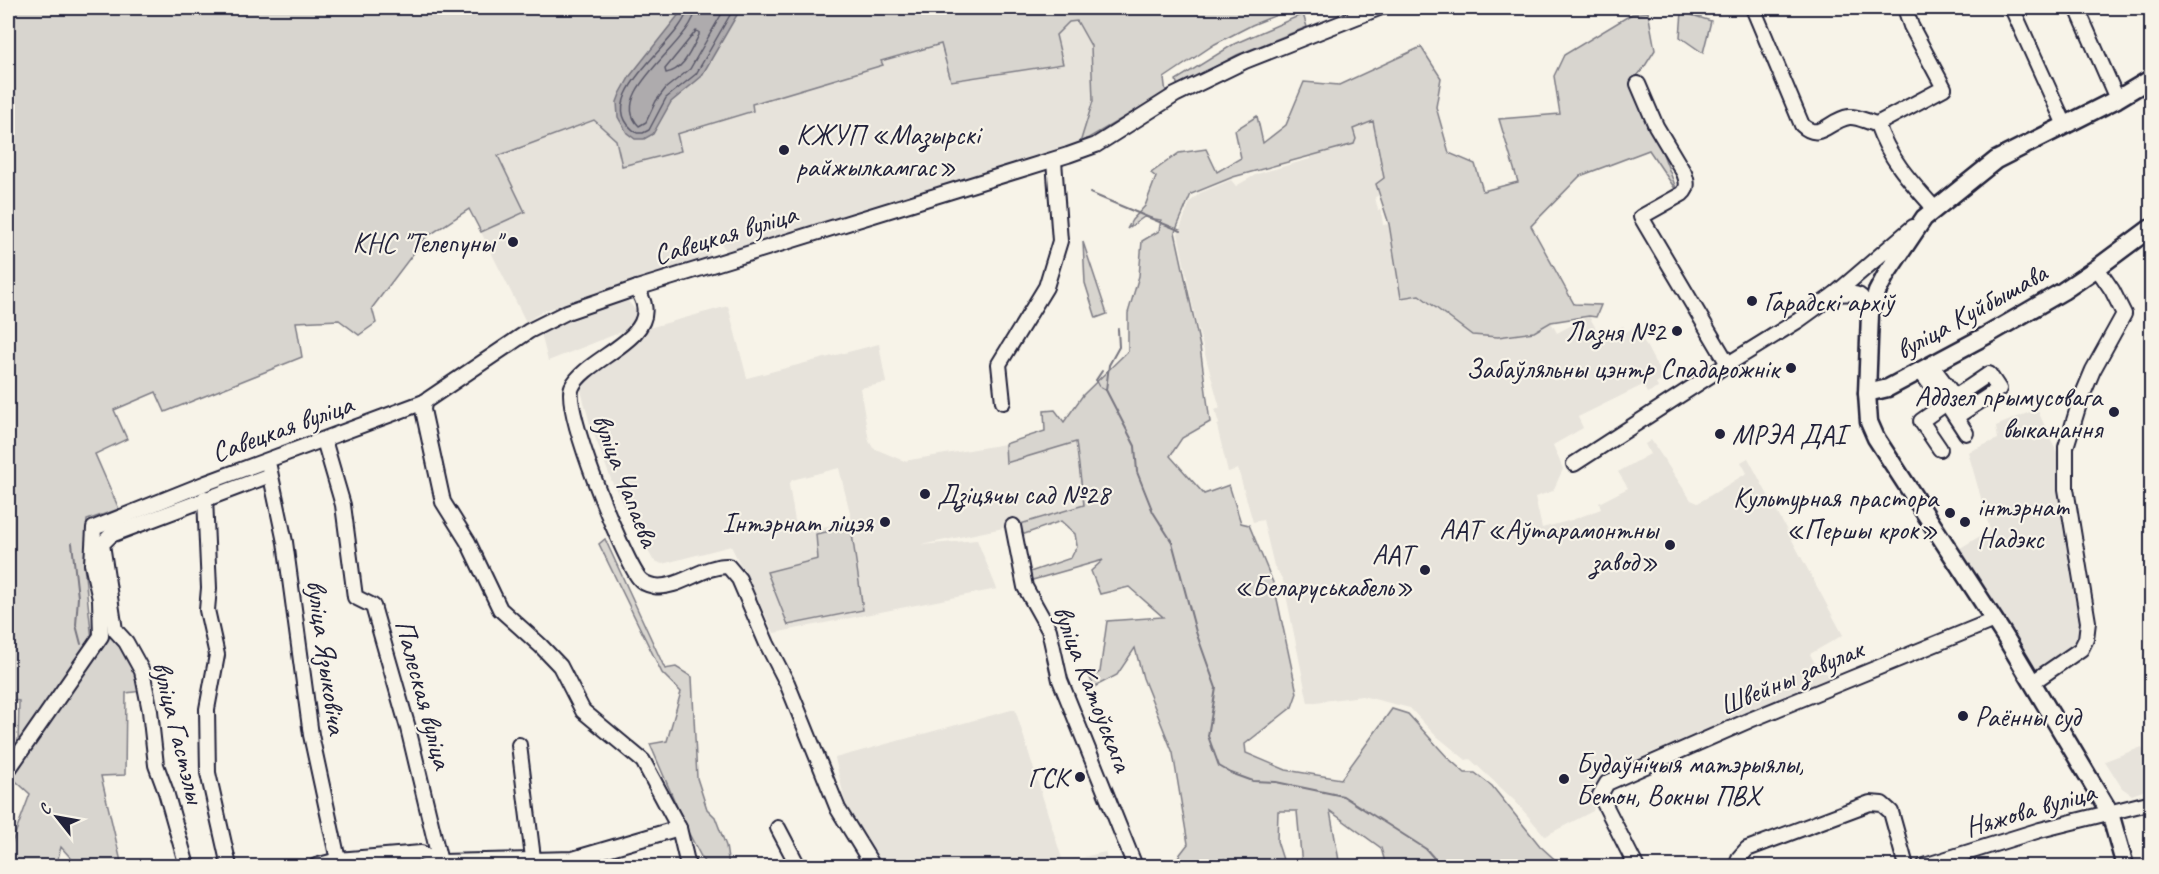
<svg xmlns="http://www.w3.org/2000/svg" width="2159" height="874" viewBox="0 0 2159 874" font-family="Caveat,sans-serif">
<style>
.built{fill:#e7e3db;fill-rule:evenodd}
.green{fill:#d8d5cf;stroke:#7d7c85;stroke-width:1.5}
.water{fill:#aeabad;stroke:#76747f;stroke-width:1.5}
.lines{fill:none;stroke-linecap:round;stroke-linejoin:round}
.shore{stroke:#5a5969;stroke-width:1.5}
.stream{stroke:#76747f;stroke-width:2}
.minor-casing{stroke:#22223b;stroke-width:18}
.major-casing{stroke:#22223b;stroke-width:21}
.minor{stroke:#f7f3e8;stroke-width:14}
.major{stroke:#f7f3e8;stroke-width:16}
.poi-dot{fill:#22223b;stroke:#f7f3e8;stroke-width:2}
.labels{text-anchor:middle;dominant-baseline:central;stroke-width:4.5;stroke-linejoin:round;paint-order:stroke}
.poi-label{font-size:28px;fill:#22223b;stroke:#f7f3e8;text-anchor:end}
.street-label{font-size:28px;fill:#22223b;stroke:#f7f3e8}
</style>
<rect width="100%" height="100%" fill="#f7f3e8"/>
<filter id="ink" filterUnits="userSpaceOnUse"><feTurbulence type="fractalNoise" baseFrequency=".0167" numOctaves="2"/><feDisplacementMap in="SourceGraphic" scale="12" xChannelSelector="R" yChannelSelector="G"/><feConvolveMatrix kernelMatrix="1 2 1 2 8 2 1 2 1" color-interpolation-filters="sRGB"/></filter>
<g filter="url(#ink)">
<!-- built -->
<g class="built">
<path d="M1077,21L1091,46L1093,101L1080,143L727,251L718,240L708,244L710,256L543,311L526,322L481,232L525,212L498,156L594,120L616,140L623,166L681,151L677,134L753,111L751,104L882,65L880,62L941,44L951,81L1063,63L1056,35L1069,22Z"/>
<path d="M1373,121L1384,178L1376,184L1378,196L1375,197L1378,210H1381L1383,225L1389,224L1401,298L1419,295L1472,335L1498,337L1534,332L1551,322L1557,333L1589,316L1601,338L1623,326L1626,332L1636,326L1664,380L1656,383L1658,388L1647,393L1643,385L1578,417L1583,428L1553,445L1563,469L1553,491L1535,497L1542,528L1572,520L1601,509L1599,503L1628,488L1618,472L1650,454L1645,444L1651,440L1691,500L1698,503L1747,473L1741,462L1748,458L1843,635L1810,654L1818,670L1833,676L1823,681L1821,686L1666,753L1660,749L1600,776L1593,811L1545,836L1515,801L1470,759L1466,760L1433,733L1410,708L1362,696L1308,703L1283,580L1274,566L1263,520L1253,522L1238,469L1228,472L1217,426L1219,424L1215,410L1220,408L1196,322L1178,234L1190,202L1200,193L1231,180L1236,186L1257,174L1310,159V155L1356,139L1353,129Z"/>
<path d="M626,299L638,313L629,329L548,361L541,333Z"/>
<path d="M728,306L747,378L879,344L886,383L860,388L869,441L873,448L904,461L1005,444L1007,463L1076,442L1084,505L1013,526L921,545L977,540L997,589L774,633L731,546L662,564L653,560L612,482L590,424L580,387L645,329ZM839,468L852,521L803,531L795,521L789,485L792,480Z"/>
<path d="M2037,409L2059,457L2084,621L2081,642L2040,670L2033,669L1957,550L1990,530L1968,452L1998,439L1996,426Z"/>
<path d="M1015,709L1063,862L1105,852L1109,866H880L847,810L835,758Z"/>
<path d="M2142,747L2151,766V788L2132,795L2122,788L2105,761Z"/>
</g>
<!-- green -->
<g class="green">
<path d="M8,8H1294L1252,25L1215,44L1164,78L1166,93L1080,143L1093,101L1091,46L1077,21L1069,22L1056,35L1063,64L951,81L941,44L881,61L883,65L752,104L753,111L677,134L681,151L622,166L616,140L594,120L498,156L525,212L481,232L469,209L425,238L372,308L376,323L359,335L339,320L296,322L302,357L165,412L156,392L114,410L127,439L95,454L119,509L87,520L84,566L92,640L113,637L123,647L143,691L126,693L125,775L101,776L122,866H78L61,847L56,866H8V853L30,794L8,774V755L18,744L19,701L12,700V692L8,691Z"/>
<path d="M1648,12L1655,50L1643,69L1634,79L1678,193L1649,150L1580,176L1531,226L1574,304L1601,305L1596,317L1589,316L1551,322L1534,332L1498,337L1472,335L1419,295L1401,298L1389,224L1376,184L1384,178L1373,121L1353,129L1356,139L1354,144L1233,177L1191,194L1175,232L1200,347L1210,422L1182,438L1170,456L1204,494L1229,485L1241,523L1249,525L1274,585L1297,693L1292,707L1245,744L1246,753L1286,770L1341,779L1392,709L1408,714L1448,758L1465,773H1475L1492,786L1540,846L1562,866H1386L1381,848L1330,811L1340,866H1302L1297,811H1278L1277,841L1285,866H1225L1224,859L1216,866H1171L1188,844L1173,753L1143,678L1135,648L1117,675L1094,687L1090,678L1100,672L1107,621L1163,617L1129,587L1100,594L1091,571L1103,560L1029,581L1027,573L1071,558L1077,546L1075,534L1061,521L1019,536L1017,525L1084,505L1076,442L1006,463L1005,444L1045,431L1044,411L1055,410L1064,422L1083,395L1128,351V313L1139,276L1142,241L1159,231L1161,220L1144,217L1127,229L1132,220L1145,206L1156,177L1151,173L1179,153L1206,149L1217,172L1241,158L1235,130L1257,116L1263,143L1286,125L1304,82L1339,85L1421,47L1441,78L1436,107L1449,153L1475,164L1483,191L1518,182L1499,119L1560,114L1554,76L1564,55L1632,14Z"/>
<path d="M1682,12L1711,21L1703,53L1680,37Z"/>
<path d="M1303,14L1307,27L1237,55L1178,87L1176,80L1234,44Z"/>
<path d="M1083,242L1107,314L1096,318L1085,283Z"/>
<path d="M851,527L863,610L788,625L767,572L818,559L816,534Z"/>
<path d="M605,539L665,669L676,667L692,677L697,778L707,809L715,817L726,846L729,866H706L687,830L650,744L667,741L681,692L662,673L599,544Z"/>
</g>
<!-- water -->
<path class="water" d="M684,8H741L701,77L671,102L653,134L644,139H635L627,133L618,117L617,102L620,94L630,76Z"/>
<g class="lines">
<!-- shore -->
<g class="shore">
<path d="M688,8C684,41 586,99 637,133H643L649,130L666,98L696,74L734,8"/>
<path d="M696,8C694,42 605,92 639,126L646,122L656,101L666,88L690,69L725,8"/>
<path d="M696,31L699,32V35C691,50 684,70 666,73L665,69Z"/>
</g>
<!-- stream -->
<g class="stream">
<path d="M1090,193L1181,231"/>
<path d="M1118,329L1119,347L1109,365L1106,390L1135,446L1137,472L1153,512L1172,542L1196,632L1216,688L1208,736L1219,766L1231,773L1253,781L1276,782L1343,796L1426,849L1441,866"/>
<path d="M1102,371L1096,380L1099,386L1106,390"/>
<path d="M72,543L78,597L76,625L81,644"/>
</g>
<defs>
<g id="minor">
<path d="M1753,8L1802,125C1820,142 1829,120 1849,117C1858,116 1869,123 1877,124L1944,88L1911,26L1905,8"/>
<path d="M2012,8L2065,125"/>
<path d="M2077,8L2117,99"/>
<path d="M1638,84L1656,126L1684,173C1687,181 1689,188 1682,194L1641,217L1728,364"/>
<path d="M1877,124C1890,160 1910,181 1935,209"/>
<path d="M637,288C639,293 643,299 644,305C652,341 585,359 572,387C562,408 622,556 639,578C642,582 649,585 654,586C678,590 703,565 728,566L739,579L767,644L787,683L838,809L873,866"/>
<path d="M1835,294C1857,293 1863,291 1870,314"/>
<path d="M1931,365L1955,397L1947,402"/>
<path d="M1920,371L1945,404L1921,421L1940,449"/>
<path d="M1955,397L1989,374L1999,389L1956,417"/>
<path d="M424,402L423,410L443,502L468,542L500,609L541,646L560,666L583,711L643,761L679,828L688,866"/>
<path d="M1003,402L999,364L1046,287L1060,241L1054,161"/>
<path d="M1951,410L1966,433"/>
<path d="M324,440L343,505L355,597L373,606L408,728L441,866"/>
<path d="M1574,464L1728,364L1799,320L1835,294L1913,227"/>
<path d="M269,467L285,542L311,735L338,860"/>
<path d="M205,498L209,588L207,610L217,655L207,709L208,773L229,866"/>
<path d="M1013,526L1025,587L1049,630L1060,680L1135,866"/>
<path d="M2033,682L2081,649L2086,639L2088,622L2066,489V447L2080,401L2093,370L2124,314L2112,290L2097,268"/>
<path d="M519,745L534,866"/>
<path d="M8,770L101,636L100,599L92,564L94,528L206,483L424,402L529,331L567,312L637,288L1068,155L1096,145L1175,95L1245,61L1379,8"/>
<path d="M778,828L798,866"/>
<path d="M187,866L166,792L156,765L150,711L142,671L126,642L115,630L102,544L111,535L270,475"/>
<path d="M316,866L338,860L421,853L441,862L573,859L679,828"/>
<path d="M1636,866L1600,795L1607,783L1750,720L1994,620"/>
<path d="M1737,866L1739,858L1747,849L1870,803L1882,804L1891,812L1906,866"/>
<path d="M1924,866L2040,830L2152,802"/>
</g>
<g id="major">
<path d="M1867,393L1888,388L1989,334L2063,291L2097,268L2152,227"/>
<path d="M2125,866L2110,813L2004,635L1876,438L1869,422L1867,393L1870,314L1877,292L1887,273L1924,218L1996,160L2117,99L2152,78"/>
</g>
</defs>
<!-- minor casing -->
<use href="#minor" class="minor-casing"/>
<!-- major casing -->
<use href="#major" class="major-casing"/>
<!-- minor -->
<use href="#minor" class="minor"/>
<!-- major -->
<use href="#major" class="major"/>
</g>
</g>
<!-- markers -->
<g class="poi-dot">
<circle cx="784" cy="150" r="6"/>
<circle cx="513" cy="242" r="6"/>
<circle cx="1752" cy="301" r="6"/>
<circle cx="1677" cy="331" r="6"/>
<circle cx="1791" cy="368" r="6"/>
<circle cx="2114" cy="412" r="6"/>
<circle cx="1720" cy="434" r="6"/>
<circle cx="925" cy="494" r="6"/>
<circle cx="1950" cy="513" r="6"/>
<circle cx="885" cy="522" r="6"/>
<circle cx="1965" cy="522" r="6"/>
<circle cx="1670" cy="545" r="6"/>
<circle cx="1425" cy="570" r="6"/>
<circle cx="1963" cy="716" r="6"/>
<circle cx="1080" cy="777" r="6"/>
<circle cx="1564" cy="779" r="6"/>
</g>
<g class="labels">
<!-- poi labels -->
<g class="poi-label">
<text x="796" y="134" text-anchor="start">КЖУП «Мазырскі<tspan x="796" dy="32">райжылкамгас»</tspan></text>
<text x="501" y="242">КНС "Телепуны"</text>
<text x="1764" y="301" text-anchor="start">Гарадскі архіў</text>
<text x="1665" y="331">Лазня №2</text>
<text x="1779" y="368">Забаўляльны цэнтр Спадарожнік</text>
<text x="2102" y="396">Аддзел прымусовага<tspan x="2102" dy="32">выканання</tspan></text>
<text x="1732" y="434" text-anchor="start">МРЭА ДАІ</text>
<text x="937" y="494" text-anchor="start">Дзіцячы сад №28</text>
<text x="1938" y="497">Культурная прастора<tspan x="1938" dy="32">«Першы крок»</tspan></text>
<text x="1977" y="506" text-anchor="start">інтэрнат<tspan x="1977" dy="32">Надэкс</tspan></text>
<text x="873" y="522">Інтэрнат ліцэя</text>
<text x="1658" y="529">ААТ «Аўтарамонтны<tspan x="1658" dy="32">завод»</tspan></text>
<text x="1413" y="554">ААТ<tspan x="1413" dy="32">«Беларуськабель»</tspan></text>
<text x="1975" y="716" text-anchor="start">Раённы суд</text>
<text x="1576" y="763" text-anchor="start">Будаўнічыя матэрыялы,<tspan x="1576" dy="32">Бетон, Вокны ПВХ</tspan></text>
<text x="1068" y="777">ГСК</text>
</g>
<!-- street labels -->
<g class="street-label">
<text transform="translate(725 234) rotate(-17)">Савецкая вуліца</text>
<text transform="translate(1971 311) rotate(-29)">вуліца Куйбышава</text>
<text transform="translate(282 428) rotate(-20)">Савецкая вуліца</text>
<text transform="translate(626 480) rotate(69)">вуліца Чапаева</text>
<text transform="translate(327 657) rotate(82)">вуліца Языковіча</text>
<text transform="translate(1791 677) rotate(-23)">Швейны завулак</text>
<text transform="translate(1093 688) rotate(69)">вуліца Катоўскага</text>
<text transform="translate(424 694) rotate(75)">Палеская вуліца</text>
<text transform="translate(179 732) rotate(76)">вуліца Гастэлы</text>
<text transform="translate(2030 809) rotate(-16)">Няжова вуліца</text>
</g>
</g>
<!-- margin -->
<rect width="2159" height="874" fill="none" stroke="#f7f3e8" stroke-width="30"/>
<rect x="15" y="15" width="2129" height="844" fill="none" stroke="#22223b" stroke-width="2" filter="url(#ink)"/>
<!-- north arrow -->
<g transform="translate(57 817) rotate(301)" stroke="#f7f3e8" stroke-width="4.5" paint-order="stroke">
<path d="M0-4.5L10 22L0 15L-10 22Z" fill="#22223b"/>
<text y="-9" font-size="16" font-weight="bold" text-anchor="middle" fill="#22223b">С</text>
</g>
</svg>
